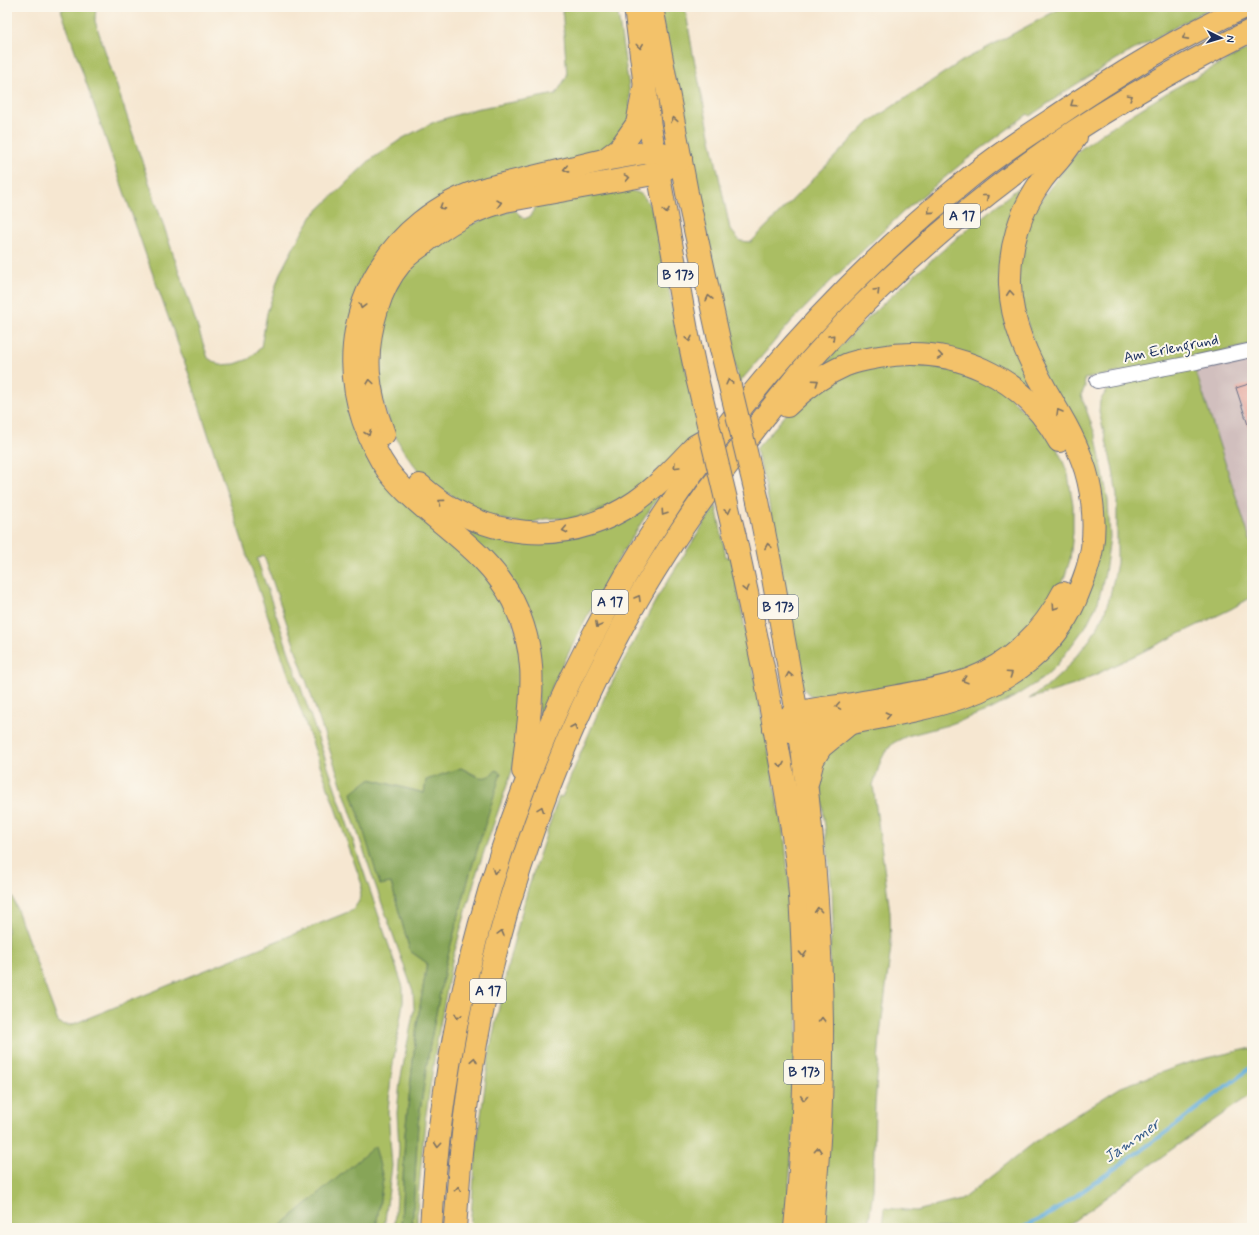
<svg xmlns="http://www.w3.org/2000/svg" width="1259" height="1235" viewBox="0 0 1259 1235" font-family="Mynerve,sans-serif">
<style>
.industrial{fill:#d1bfbe}
.green{fill:#aabe63;stroke:#627660}
.forest{fill:#87a559;stroke:#516a5c}
.lines{fill:none;stroke-linecap:round;stroke-linejoin:round}
.stream{stroke:#63addb;stroke-width:4}
.building{fill:#e5a89f}
.street-casing{stroke:#686f86;stroke-width:16}
.primary-casing{stroke:#686f86;stroke-width:24}
.highway-casing{stroke:#686f86;stroke-width:24}
.street{stroke:#fff;stroke-width:14}
.primary{stroke:#f3c26a;stroke-width:22}
.highway{stroke:#f3c26a;stroke-width:22}
.primary-bridge-casing{stroke:#686f86;stroke-width:24;stroke-linecap:butt}
.primary-bridge{stroke:#f3c26a;stroke-width:22}
.oneway{stroke:#7c7163}
.labels{text-anchor:middle;dominant-baseline:central;stroke-width:4;stroke-linejoin:round;paint-order:stroke}
.shield{fill:#fbf7ec;stroke:#5e6b89;stroke-width:1}
.shield-label{font-size:14px;font-weight:bold;fill:#1b2f5e}
.street-label{font-size:15px;fill:#1b2f5e;stroke:#fbf7ec}
.water-label{font-size:16px;font-style:italic;fill:#345b8a;stroke:#fbf7ec}
</style>
<rect width="100%" height="100%" fill="#fbf7ec"/>
<filter id="ink" filterUnits="userSpaceOnUse"><feTurbulence type="fractalNoise" baseFrequency=".025" numOctaves="2"/><feDisplacementMap in="SourceGraphic" scale="8" xChannelSelector="R" yChannelSelector="G"/><feConvolveMatrix kernelMatrix="1 2 1 2 8 2 1 2 1" color-interpolation-filters="sRGB"/></filter>
<filter id="wash" filterUnits="userSpaceOnUse"><feTurbulence type="fractalNoise" baseFrequency=".012" numOctaves="4" result="noise"/><feDisplacementMap in="SourceGraphic" scale="16" xChannelSelector="R" yChannelSelector="G"/><feGaussianBlur stdDeviation="0.9" result="paint"/><feColorMatrix in="noise" values="0 0 0 0 0 0 0 0 0 0 0 0 0 0 0 0 0 1.4 0 .05"/><feComposite in="paint" operator="in"/></filter>
<g filter="url(#wash)">
<rect width="100%" height="100%" fill="#f6e7d1"/>
<!-- industrial -->
<path class="industrial" d="M1252,354V546L1194,366Z"/>
<!-- green -->
<g class="green">
<path d="M69,7H96L95,21L208,358L219,365L235,364L249,359L261,347L267,313L280,273L296,243L312,216L370,160L403,138L434,122L475,109L556,94L567,76L562,7H617L630,94V118L611,147L401,232L363,435L498,586L525,653L514,765L477,872L452,961L436,1047L425,1121L417,1210V1228H412L418,1124L430,1044L446,963L470,873L500,773L485,778L479,777L461,768L424,793L370,779L380,884L391,883L410,951L427,963L417,1025L405,1134L401,1228H394L399,1148L397,1113L400,1082L414,1009L413,991L375,884L264,556L257,559L403,987V1002L391,1077L388,1112L392,1166L384,1228H376L383,1179L375,1147L278,1228H7V882L58,1022L65,1025H71L353,910L359,901L362,885L249,562L191,380L148,261L61,10Z"/>
<path d="M659,7H685L693,54L730,229L740,241L751,242L869,122L962,61L1063,7H1212L1117,59L1072,87L1030,116L1028,114L966,160L903,212L831,281L791,322L739,383L729,340Z"/>
<path d="M1252,47V342L1246,346L1192,359L1084,379L1085,387L1081,395L1096,437L1108,500L1110,537L1105,573L1098,602L1086,626L1057,665L1042,679L1014,697L990,710L948,725L907,736L893,743L882,757L873,785L890,912L891,947L880,1035L875,1106L873,1190L868,1228H819L830,945L833,922L832,889L820,782V767L838,736L1032,668L1100,520L1044,376L1015,284L1030,214L1078,151L1105,131L1173,89Z"/>
<path d="M1036,174L1005,263L1049,406L972,357L818,371C834,354 849,336 866,320C920,268 977,220 1036,174Z"/>
<path d="M620,190C641,192 642,191 652,210L699,431L631,498L562,525L561,518L544,519L527,524L490,517L436,487L418,470L403,450L392,430L380,394L377,328L406,267L435,246L468,226L490,217L515,210L524,219L531,216L536,205Z"/>
<path d="M913,358L997,384L1054,442L1062,459L1068,474L1073,505V532L1070,560L1064,579L1054,600L1018,641L976,668L943,677L856,693L815,698C801,691 795,678 799,663L764,479L756,449L790,410L831,377Z"/>
<path d="M1194,366L1252,546V597L1231,609L1074,685L1029,699L1049,685L1063,672L1091,638L1103,617L1110,596L1117,563V495L1112,465L1099,412L1100,401L1112,382Z"/>
<path d="M662,491C649,512 634,533 621,555C590,606 565,661 539,714L536,647L436,506L511,536Z"/>
<path d="M716,505L726,557L731,556L756,684L785,842L797,961L798,1061L786,1228H470L476,1152L490,1049L510,956L529,885L559,796L562,797L605,696L658,596Z"/>
<path d="M1252,1048V1094L1175,1147L1064,1228H882L884,1208L916,1211L961,1200L1044,1135L1121,1087L1190,1062Z"/>
</g>
<!-- forest -->
<g class="forest">
<path d="M461,768C475,775 484,784 496,770L501,773L470,873L446,963L430,1044L418,1124L412,1228H401L405,1134L417,1025L427,963L410,951L391,883L380,885L352,793L370,779L424,793L426,780Z"/>
<path d="M375,1146L383,1179L376,1228H278Z"/>
</g>
<g class="lines">
<!-- stream -->
<path class="stream" d="M1022,1228L1050,1214L1161,1136L1252,1067"/>
</g>
<g id="blocks">
<!-- building -->
<path class="building" d="M1252,383V431H1250L1236,388Z"/>
</g>
</g>
<g filter="url(#ink)">
<use href="#blocks" fill-opacity="0" stroke="#686f86" stroke-width="1"/>
<g class="lines">
<defs>
<path id="street" d="M1097,381L1197,362L1252,350"/>
<g id="primary">
<path d="M635,7L650,127L687,331L697,378"/>
<path d="M652,7L687,193L721,349"/>
<path d="M758,501L772,572L800,731"/>
<path d="M735,537L766,681L774,727"/>
</g>
<g id="highway">
<path d="M604,160L620,148L637,124L645,84"/>
<path d="M787,406C804,389 823,375 846,365C856,361 868,359 879,357C951,344 1023,375 1059,441"/>
<path d="M384,434C367,390 363,354 377,309C382,292 390,276 401,263C406,256 415,250 422,245C450,221 469,212 505,201L659,173L681,159"/>
<path d="M420,485C481,540 566,549 635,502C658,486 676,466 695,446L702,442"/>
<path d="M774,727C782,729 791,732 799,732C810,733 830,727 841,725C883,717 926,710 966,696C1013,679 1054,648 1075,601C1082,584 1089,567 1092,548C1096,521 1092,486 1082,460C1073,436 1060,414 1047,392C1028,358 1011,324 1010,284C1009,248 1020,210 1042,180C1047,173 1053,167 1058,161C1065,153 1070,145 1076,137"/>
<path d="M774,727C781,722 790,715 798,713C814,708 835,707 852,704C890,697 931,692 968,680C1009,665 1044,631 1063,593"/>
<path d="M774,727C783,775 792,822 798,871C802,912 803,953 804,995C806,1073 803,1151 795,1228"/>
<path d="M800,733C814,840 823,948 822,1056C822,1113 817,1171 812,1228"/>
<path d="M523,771C529,707 543,662 513,601C486,546 424,518 388,471C377,456 369,437 363,420C329,320 387,216 487,188L604,160L655,151L681,159"/>
<path d="M808,780L813,760L821,747L849,724"/>
<path d="M431,1228C454,813 646,440 969,178C995,157 1023,138 1051,120C1112,78 1177,38 1245,7"/>
<path d="M455,1228C457,1203 459,1177 461,1152C469,1070 485,986 508,907C535,817 569,729 612,646C647,578 689,515 735,455C760,423 784,390 811,360C876,286 951,220 1030,162C1100,111 1175,69 1252,30"/>
</g>
</defs>
<!-- street casing -->
<use href="#street" class="street-casing"/>
<!-- primary casing -->
<use href="#primary" class="primary-casing"/>
<!-- highway casing -->
<use href="#highway" class="highway-casing"/>
<!-- street -->
<use href="#street" class="street"/>
<!-- primary -->
<use href="#primary" class="primary"/>
<!-- highway -->
<use href="#highway" class="highway"/>
<defs>
<g id="primary-bridge">
<path d="M721,349L758,501"/>
<path d="M697,378L735,537"/>
</g>
</defs>
<!-- primary-bridge casing -->
<use href="#primary-bridge" class="primary-bridge-casing"/>
<!-- primary-bridge -->
<use href="#primary-bridge" class="primary-bridge"/>
</g>
<!-- one-way arrows -->
<defs><path id="oneway-chevron" d="M-2-3.5L2.5 0L-2 3.5" fill="none" stroke-width="1.6" stroke-linecap="round" stroke-linejoin="round"/></defs>
<g class="oneway">
<use href="#oneway-chevron" transform="translate(1185 37) rotate(152)"/>
<use href="#oneway-chevron" transform="translate(640 46) rotate(83)"/>
<use href="#oneway-chevron" transform="translate(1130 97) rotate(-31)"/>
<use href="#oneway-chevron" transform="translate(1073 104) rotate(146)"/>
<use href="#oneway-chevron" transform="translate(674 120) rotate(-101)"/>
<use href="#oneway-chevron" transform="translate(566 169) rotate(167)"/>
<use href="#oneway-chevron" transform="translate(627 178) rotate(-10)"/>
<use href="#oneway-chevron" transform="translate(986 197) rotate(-38)"/>
<use href="#oneway-chevron" transform="translate(499 203) rotate(-16)"/>
<use href="#oneway-chevron" transform="translate(442 207) rotate(148)"/>
<use href="#oneway-chevron" transform="translate(666 211) rotate(79)"/>
<use href="#oneway-chevron" transform="translate(930 211) rotate(139)"/>
<use href="#oneway-chevron" transform="translate(877 291) rotate(-45)"/>
<use href="#oneway-chevron" transform="translate(1010 293) rotate(-95)"/>
<use href="#oneway-chevron" transform="translate(709 298) rotate(-103)"/>
<use href="#oneway-chevron" transform="translate(362 306) rotate(105)"/>
<use href="#oneway-chevron" transform="translate(832 337) rotate(-47)"/>
<use href="#oneway-chevron" transform="translate(689 339) rotate(78)"/>
<use href="#oneway-chevron" transform="translate(940 356) rotate(9)"/>
<use href="#oneway-chevron" transform="translate(370 382) rotate(-98)"/>
<use href="#oneway-chevron" transform="translate(729 382) rotate(-104)"/>
<use href="#oneway-chevron" transform="translate(816 382) rotate(-34)"/>
<use href="#oneway-chevron" transform="translate(1059 412) rotate(-120)"/>
<use href="#oneway-chevron" transform="translate(368 433) rotate(68)"/>
<use href="#oneway-chevron" transform="translate(676 466) rotate(135)"/>
<use href="#oneway-chevron" transform="translate(441 502) rotate(-144)"/>
<use href="#oneway-chevron" transform="translate(728 511) rotate(77)"/>
<use href="#oneway-chevron" transform="translate(664 513) rotate(124)"/>
<use href="#oneway-chevron" transform="translate(565 530) rotate(169)"/>
<use href="#oneway-chevron" transform="translate(768 546) rotate(-100)"/>
<use href="#oneway-chevron" transform="translate(746 589) rotate(77)"/>
<use href="#oneway-chevron" transform="translate(638 598) rotate(-59)"/>
<use href="#oneway-chevron" transform="translate(1055 607) rotate(124)"/>
<use href="#oneway-chevron" transform="translate(598 625) rotate(118)"/>
<use href="#oneway-chevron" transform="translate(1010 674) rotate(-34)"/>
<use href="#oneway-chevron" transform="translate(789 675) rotate(-100)"/>
<use href="#oneway-chevron" transform="translate(965 680) rotate(162)"/>
<use href="#oneway-chevron" transform="translate(838 706) rotate(170)"/>
<use href="#oneway-chevron" transform="translate(888 715) rotate(-12)"/>
<use href="#oneway-chevron" transform="translate(574 727) rotate(-67)"/>
<use href="#oneway-chevron" transform="translate(781 765) rotate(80)"/>
<use href="#oneway-chevron" transform="translate(541 809) rotate(-70)"/>
<use href="#oneway-chevron" transform="translate(495 871) rotate(107)"/>
<use href="#oneway-chevron" transform="translate(818 910) rotate(-94)"/>
<use href="#oneway-chevron" transform="translate(501 933) rotate(-75)"/>
<use href="#oneway-chevron" transform="translate(803 954) rotate(88)"/>
<use href="#oneway-chevron" transform="translate(458 1016) rotate(102)"/>
<use href="#oneway-chevron" transform="translate(822 1020) rotate(-90)"/>
<use href="#oneway-chevron" transform="translate(474 1060) rotate(-79)"/>
<use href="#oneway-chevron" transform="translate(804 1098) rotate(93)"/>
<use href="#oneway-chevron" transform="translate(438 1145) rotate(95)"/>
<use href="#oneway-chevron" transform="translate(818 1150) rotate(-86)"/>
<use href="#oneway-chevron" transform="translate(458 1189) rotate(-86)"/>
</g>
</g>
<g class="labels">
<!-- shield labels -->
<g class="shield">
<rect x="944" y="204" width="36" height="24" rx="3"/>
<rect x="658" y="263" width="40" height="24" rx="3"/>
<rect x="592" y="590" width="36" height="24" rx="3"/>
<rect x="758" y="595" width="40" height="24" rx="3"/>
<rect x="470" y="979" width="36" height="24" rx="3"/>
<rect x="784" y="1060" width="40" height="24" rx="3"/>
</g>
<g class="shield-label">
<text x="962" y="216">A 17</text>
<text x="678" y="275">B 173</text>
<text x="610" y="602">A 17</text>
<text x="778" y="607">B 173</text>
<text x="488" y="991">A 17</text>
<text x="804" y="1072">B 173</text>
</g>
<!-- street labels -->
<g class="street-label">
<text transform="translate(1171 349) rotate(-11)">Am Erlengrund</text>
</g>
<!-- water labels -->
<g class="water-label">
<text transform="translate(1132 1141) rotate(-35)">Jammer</text>
</g>
</g>
<!-- margin -->
<rect width="1259" height="1235" fill="none" stroke="#fbf7ec" stroke-width="24"/>
<!-- north arrow -->
<g transform="translate(1221 38) rotate(95)" stroke="#fbf7ec" stroke-width="3" paint-order="stroke">
<path d="M0-3L7 15L0 10L-7 15Z" fill="#1b2f5e"/>
<text y="-6" font-size="11" font-weight="bold" text-anchor="middle" fill="#1b2f5e">N</text>
</g>
</svg>
